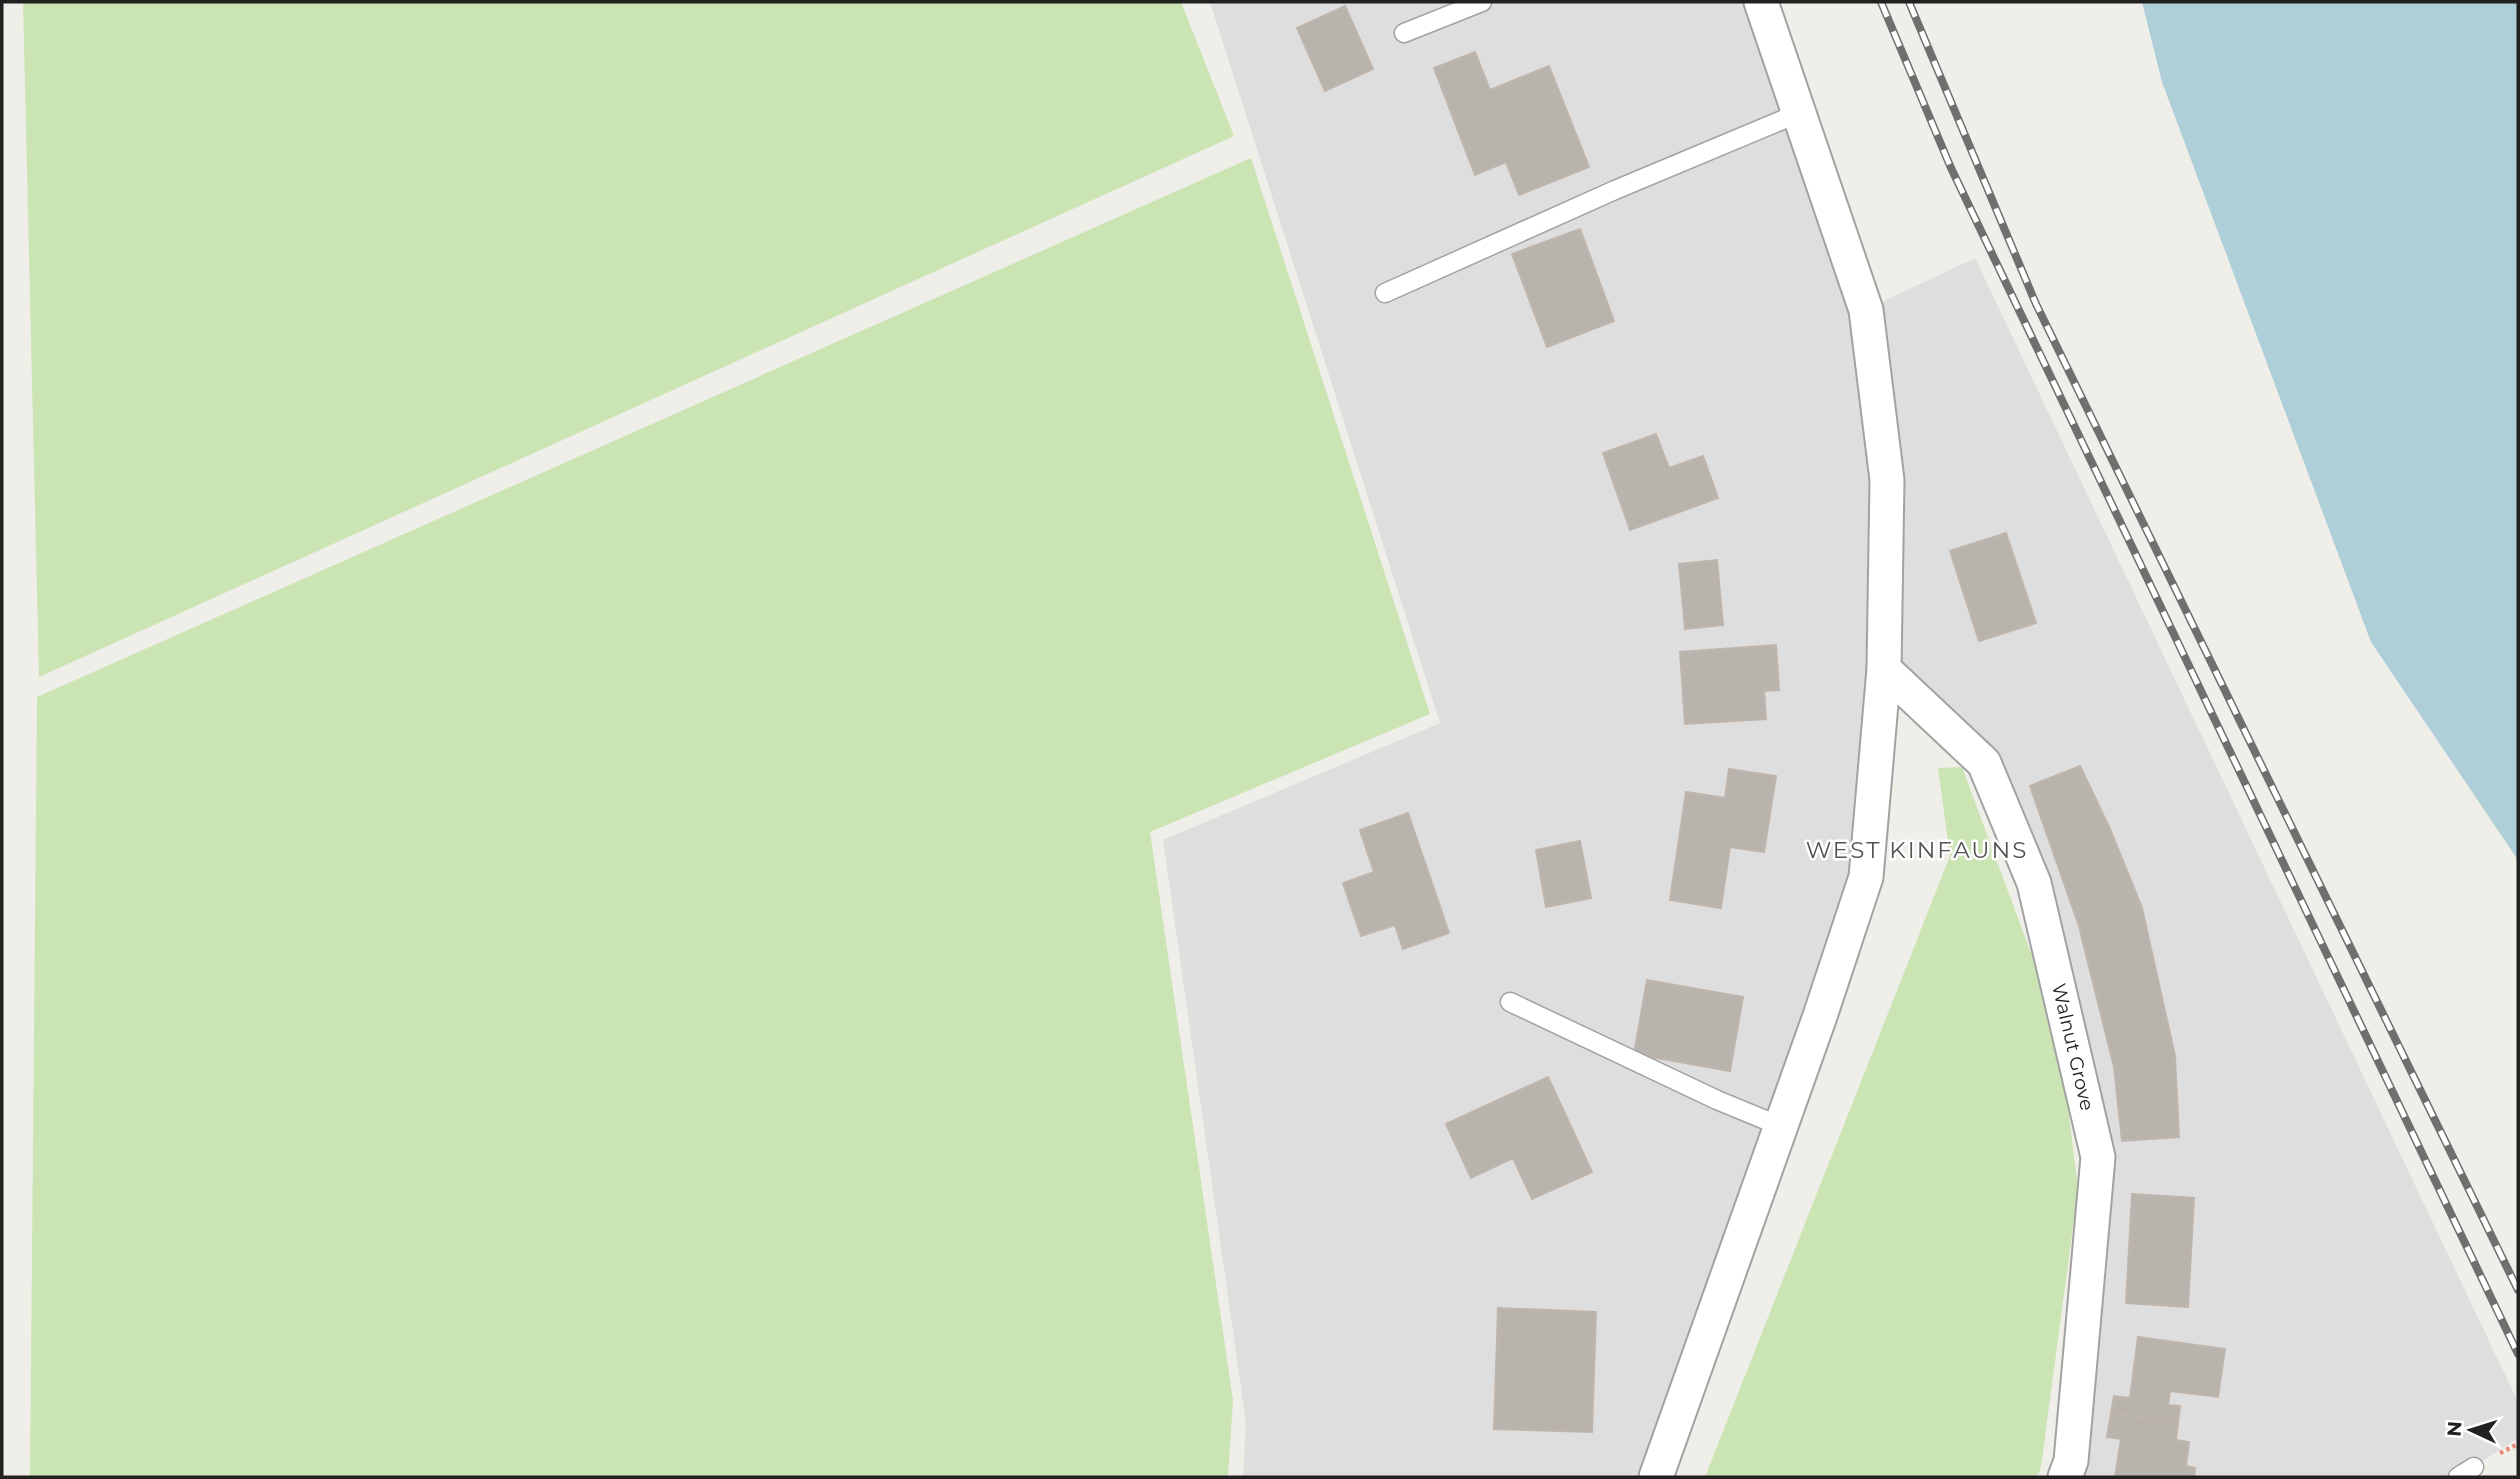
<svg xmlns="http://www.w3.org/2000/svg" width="2520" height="1479" viewBox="0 0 2520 1479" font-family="Montserrat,sans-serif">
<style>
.residential{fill:#dfdede}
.grass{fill:#cbe4b4}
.water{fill:#aeced8}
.building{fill:#b9b3ae;stroke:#c0b5ac;stroke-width:2}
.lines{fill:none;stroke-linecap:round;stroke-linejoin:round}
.service-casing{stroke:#a2a2a2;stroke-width:21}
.minor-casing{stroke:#a2a2a2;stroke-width:37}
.path{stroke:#eb8b7e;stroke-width:4.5;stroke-dasharray:3.5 3.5;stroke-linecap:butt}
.service{stroke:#fff;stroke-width:18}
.minor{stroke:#fff;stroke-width:33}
.rail-casing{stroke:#6f6f6f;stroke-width:8}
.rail{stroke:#fff;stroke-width:5;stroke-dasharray:16;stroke-linecap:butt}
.labels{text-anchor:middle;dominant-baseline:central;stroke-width:5;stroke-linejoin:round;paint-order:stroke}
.street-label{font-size:19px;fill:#212121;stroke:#fff}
.quarter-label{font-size:23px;letter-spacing:2px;fill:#545454;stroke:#fff}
</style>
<rect width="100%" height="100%" fill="#f0eee8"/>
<!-- residential -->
<path class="residential" d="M1210,2H1761L1867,309L1975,258L2518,1402V1438L2458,1477H2065L2098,1157L1984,763L1884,670L1866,877L1656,1477H1243L1246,1423L1163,840L1440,723Z"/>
<!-- grass -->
<g class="grass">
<path d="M23,2H1181L1234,136L39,677Z"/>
<path d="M1251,158L1430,714L1150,832L1233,1400L1228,1477H30L37,697Z"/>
<path d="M1962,767L2058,1026L2078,1189L2041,1467L2037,1477H1705L1950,856L1938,768Z"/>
</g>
<!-- water -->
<path class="water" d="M2142,2H2518V860L2371,642L2162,82Z"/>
<!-- building -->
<g class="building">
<path d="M1345,6L1373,69L1325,91L1297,28Z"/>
<path d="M1475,52L1490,90L1549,66L1589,167L1519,195L1506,162L1475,175L1434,68Z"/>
<path d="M1580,229L1614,321L1547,347L1512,254Z"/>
<path d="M1656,434L1669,468L1703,456L1718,498L1630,530L1603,453Z"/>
<path d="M2006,533L2036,623L1979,641L1950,551Z"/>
<path d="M1717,560L1723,625L1685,629L1679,564Z"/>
<path d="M1776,645L1779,690L1764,691L1766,719L1685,724L1680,652Z"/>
<path d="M2080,766L2110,829L2142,908L2175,1056L2179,1137L2122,1141L2114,1067L2079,926L2030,786Z"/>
<path d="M1729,769L1776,776L1764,852L1730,847L1721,908L1670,900L1686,792L1725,798Z"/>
<path d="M1408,813L1449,933L1403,949L1395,925L1361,936L1343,883L1374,872L1360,830Z"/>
<path d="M1580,841L1591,898L1546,907L1536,850Z"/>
<path d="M1647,980L1743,997L1730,1071L1634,1054Z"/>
<path d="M1548,1077L1592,1172L1532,1199L1513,1158L1471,1178L1446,1124Z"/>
<path d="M2132,1194L2194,1198L2188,1307L2126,1303Z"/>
<path d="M1498,1308L1596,1312L1592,1432L1494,1429Z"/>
<path d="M2138,1337L2225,1349L2218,1397L2170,1391L2168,1405L2180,1406L2178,1423L2111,1413L2114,1396L2130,1398Z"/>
<path d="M2111,1413L2178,1423L2176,1440L2189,1442L2186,1466L2195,1468L2194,1477H2115L2121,1439L2107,1437Z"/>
</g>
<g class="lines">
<defs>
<g id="service">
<path d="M1404,33L1482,2"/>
<path d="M1385,293L1615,190L1799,113"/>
<path d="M1510,1002L1717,1100L1780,1126"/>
<path d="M2458,1477L2474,1467"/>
</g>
<g id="minor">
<path d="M1884,669L1984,763L2034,883L2098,1157L2071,1461L2065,1477"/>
<path d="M1656,1477L1820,1016L1866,877L1884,669L1887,480L1866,310L1761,2"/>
</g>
</defs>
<!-- service casing -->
<use href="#service" class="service-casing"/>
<!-- minor casing -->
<use href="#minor" class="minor-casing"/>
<!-- path -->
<path class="path" d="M2500,1453L2518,1444"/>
<!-- service -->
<use href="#service" class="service"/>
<!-- minor -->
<use href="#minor" class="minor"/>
<defs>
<g id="rail">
<path d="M1881,2L1951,168L2518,1354"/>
<path d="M1909,2L2036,304L2518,1290"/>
</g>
</defs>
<!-- rail casing -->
<use href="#rail" class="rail-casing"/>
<!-- rail -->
<use href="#rail" class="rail"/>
</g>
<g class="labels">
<!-- street labels -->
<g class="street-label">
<text transform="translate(2073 1047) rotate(77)">Walnut Grove</text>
</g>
<!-- quarter labels -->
<g class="quarter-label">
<text x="1917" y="850">WEST KINFAUNS</text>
</g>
</g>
<!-- border -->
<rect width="2520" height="1479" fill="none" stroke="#212121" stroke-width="7"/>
<!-- north arrow -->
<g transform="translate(2471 1430) rotate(274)" stroke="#ffffff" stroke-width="5" paint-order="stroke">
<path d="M0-5L12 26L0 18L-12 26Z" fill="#212121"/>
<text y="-10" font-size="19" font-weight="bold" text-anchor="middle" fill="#212121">N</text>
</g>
</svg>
